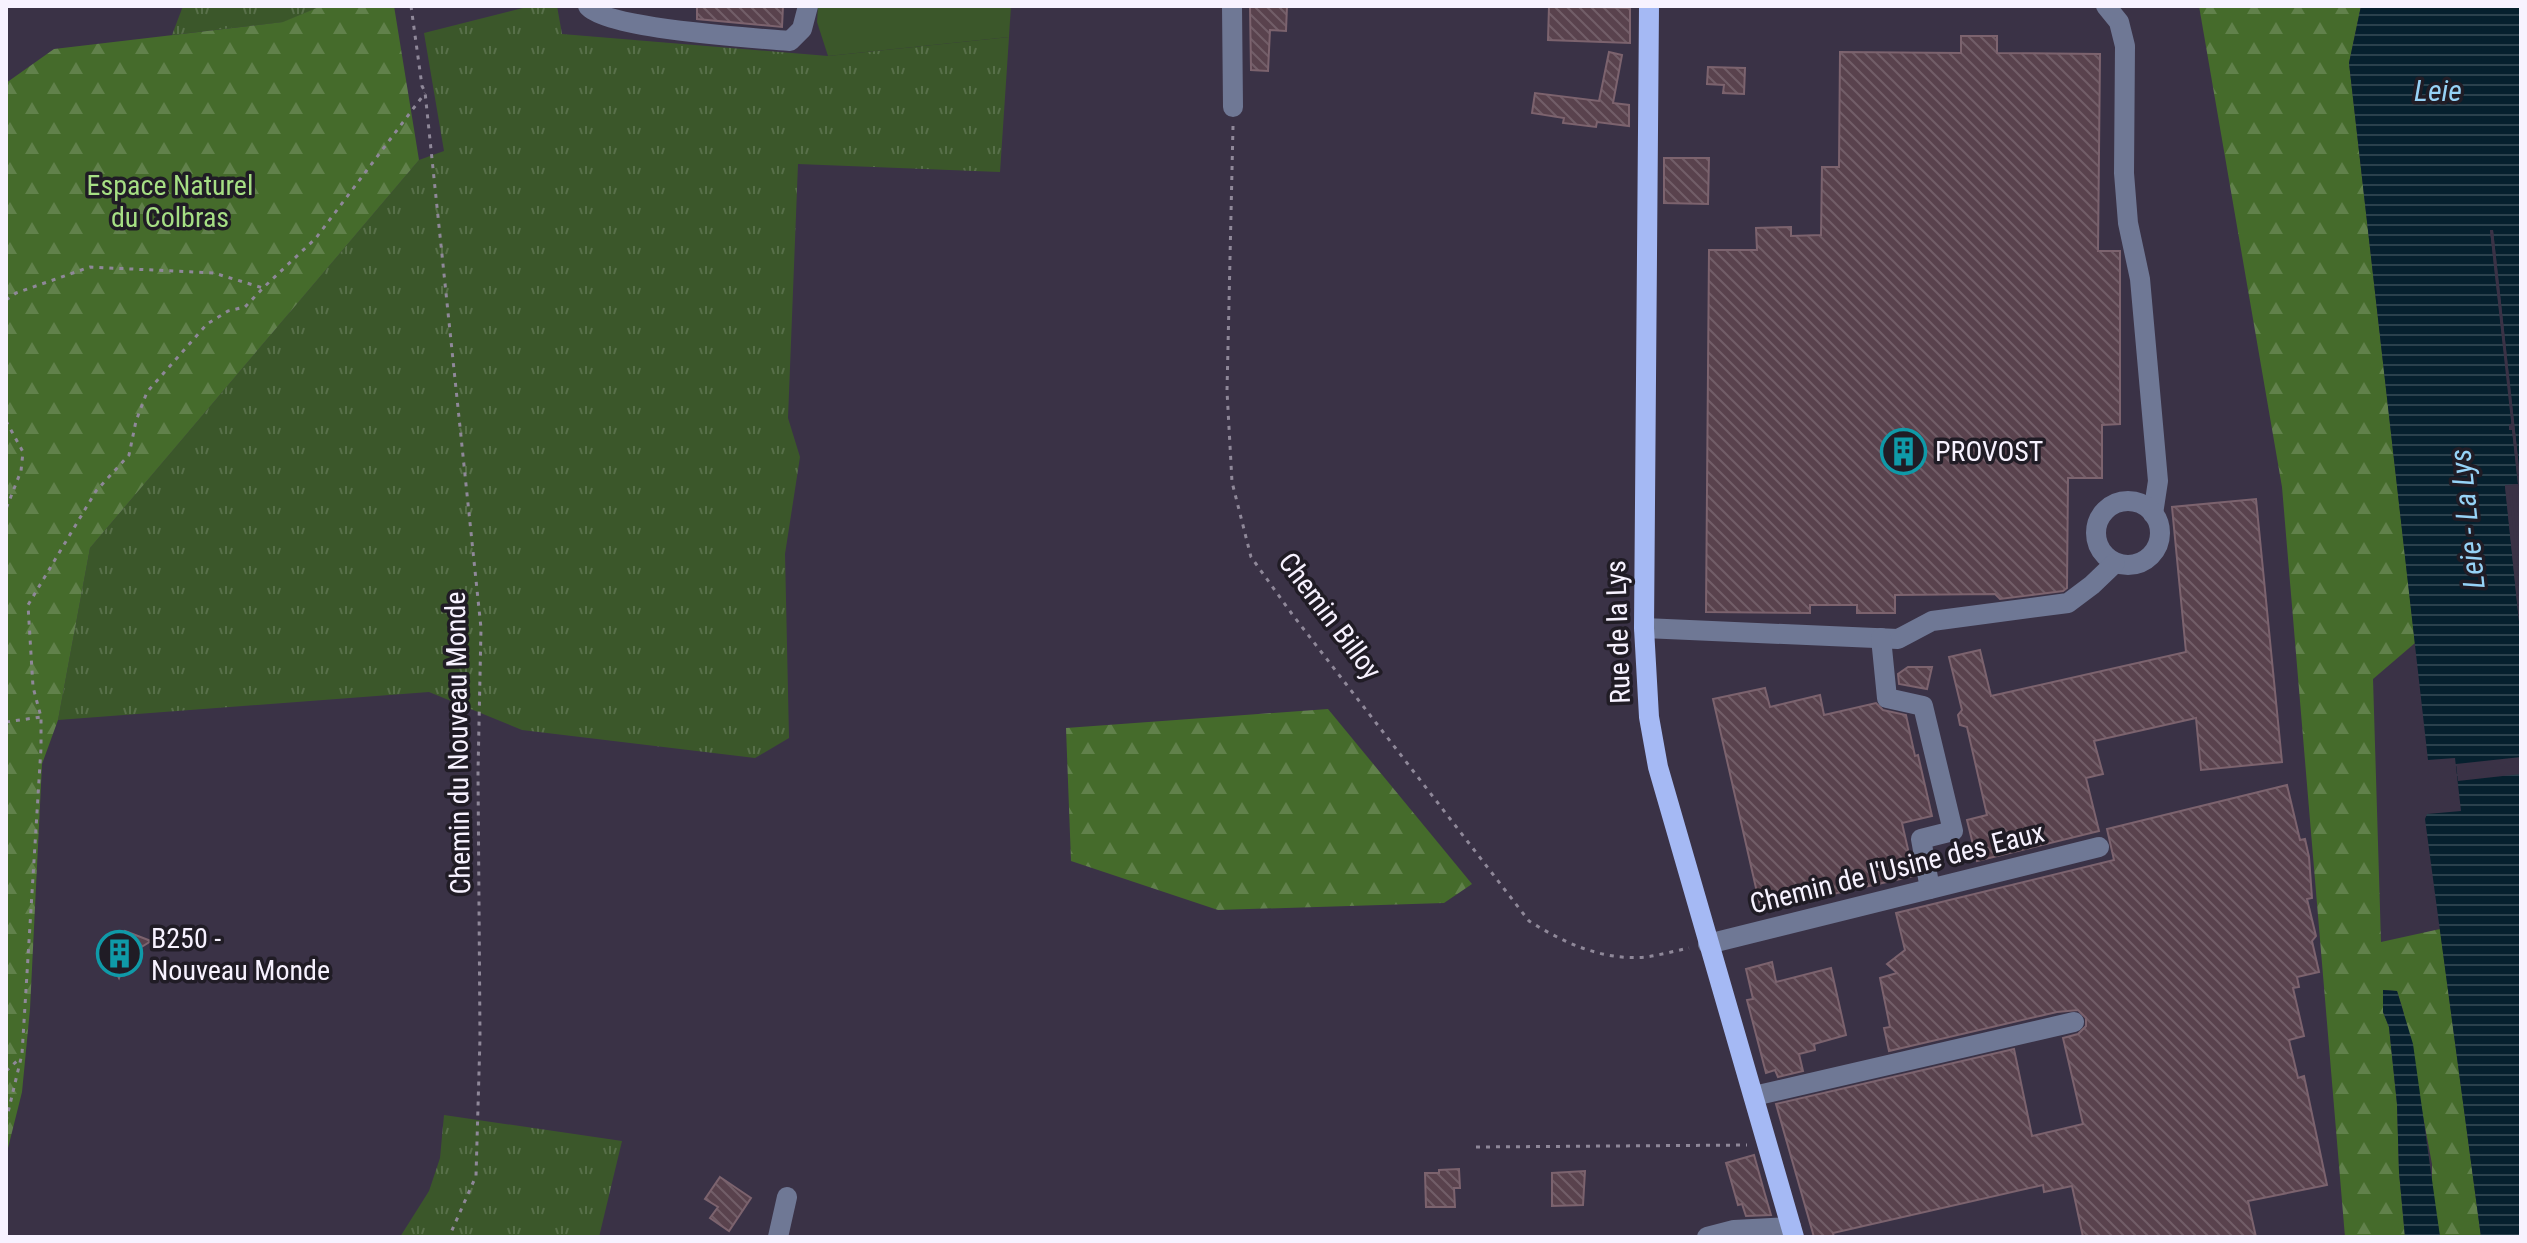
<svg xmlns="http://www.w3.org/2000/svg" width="2527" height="1243" viewBox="0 0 2527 1243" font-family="'Roboto Condensed',sans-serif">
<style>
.grass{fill:url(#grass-tufts)}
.forest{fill:url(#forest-firs)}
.garden{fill:#3b572a}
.water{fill:url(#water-rules)}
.pier{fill:#3a3246}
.building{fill:url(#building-back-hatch);stroke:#7c636e;stroke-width:2}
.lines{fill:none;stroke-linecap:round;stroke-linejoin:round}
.path{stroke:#8f8899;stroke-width:3;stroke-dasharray:4 6;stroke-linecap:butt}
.minor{stroke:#6f7895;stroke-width:20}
.major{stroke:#a5b9f4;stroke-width:20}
.labels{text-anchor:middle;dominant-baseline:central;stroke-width:7;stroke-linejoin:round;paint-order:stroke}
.park-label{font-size:28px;fill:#a6df84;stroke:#201c25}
.poi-label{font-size:28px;fill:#f7f2ff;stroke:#201c25;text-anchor:start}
.street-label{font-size:28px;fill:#f7f2ff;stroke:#201c25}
.water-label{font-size:30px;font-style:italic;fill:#96d2f6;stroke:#201c25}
</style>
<defs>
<pattern id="grass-tufts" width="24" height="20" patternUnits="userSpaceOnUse" patternTransform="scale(2)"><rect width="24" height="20" fill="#3b572a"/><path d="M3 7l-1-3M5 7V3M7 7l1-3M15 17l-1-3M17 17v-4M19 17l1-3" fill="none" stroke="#58704a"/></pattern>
<pattern id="forest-firs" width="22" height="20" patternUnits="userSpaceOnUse" patternTransform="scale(2)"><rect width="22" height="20" fill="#456b2b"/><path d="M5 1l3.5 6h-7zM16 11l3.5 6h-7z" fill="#61814b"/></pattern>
<pattern id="water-rules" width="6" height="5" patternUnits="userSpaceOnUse" patternTransform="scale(2)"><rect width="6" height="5" fill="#06202e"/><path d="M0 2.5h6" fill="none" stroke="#2b414d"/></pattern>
<pattern id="building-back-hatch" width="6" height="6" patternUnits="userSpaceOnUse" patternTransform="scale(2)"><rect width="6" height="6" fill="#59424d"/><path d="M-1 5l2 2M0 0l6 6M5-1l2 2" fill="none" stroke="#725e68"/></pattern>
</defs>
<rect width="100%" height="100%" fill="#3a3246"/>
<!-- grass -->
<g class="grass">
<path d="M183,6H321L284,22L172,35Z"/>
<path d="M531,6H557L562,34L828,56L1009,37L1000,172L798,164L788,418L800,457L785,554L789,738L755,758L522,730L429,692L58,720L90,548L419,160L444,151L424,33Z"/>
<path d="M444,1115L622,1141L599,1237H400L429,1191L440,1158Z"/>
</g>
<!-- forest -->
<g class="forest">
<path d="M321,6H394L419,160L90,548L58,720L42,764L30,1009L22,1092L6,1156V83L54,49L283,22Z"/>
<path d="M2199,6H2361L2349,63L2415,643L2373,679L2381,942L2440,929L2481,1237H2440L2432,1187V1164L2403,1010L2397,991L2383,990V1012L2389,1027L2397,1104L2399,1172L2405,1237H2345L2282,487Z"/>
<path d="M1328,709L1472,884L1444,903L1218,910L1071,861L1066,728Z"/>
</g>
<!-- garden -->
<path class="garden" d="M818,6H1011L1009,37L828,56L817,22Z"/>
<!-- water -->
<g class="water">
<path d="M2361,6H2521V486L2493,230H2490L2518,484L2505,486L2521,641V1237H2481L2425,819L2427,814L2461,811L2455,758L2428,760L2349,63Z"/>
<path d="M2383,990L2397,991L2413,1044L2440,1237H2405L2399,1172L2397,1104L2389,1027L2383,1012Z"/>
</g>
<!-- pier -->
<g class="pier">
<path d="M2490,230H2493L2521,486V492L2516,494L2518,513L2521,512V542L2517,539L2512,494L2518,489H2509L2521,603V641L2505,485L2518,484L2512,430H2509V425L2512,423Z"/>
<path d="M2521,757V774L2458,781L2456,764Z"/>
</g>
<!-- building -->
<g class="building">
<path d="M697,6H783L782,27L697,19Z"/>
<path d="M1250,6H1287L1286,31L1270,30L1268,71L1251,70Z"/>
<path d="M1549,6L1630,8V43L1548,40Z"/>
<path d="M1961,36H1997V53L2100,54L2098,251H2120V424L2102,425V478H2068L2067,588L2063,591L2000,599L1995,594L1895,595V613H1857V605H1810V613L1706,612L1709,250H1757L1756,228L1791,227V236L1821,235L1822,167H1839L1840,52L1961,53Z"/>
<path d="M1609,52L1622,55L1613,103L1629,105V126L1597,122L1596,127L1563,123L1564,118L1532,113L1535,93L1599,101Z"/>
<path d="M1708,67L1745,68L1744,94L1723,93L1724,85L1707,84Z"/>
<path d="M1664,158H1709L1708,204L1664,203Z"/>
<path d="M2256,499L2282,762L2201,770L2196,718L2094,741L2103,774L2086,778L2099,831L1977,861L1967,820L1987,815L1967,727L1960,725L1958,715L1962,710L1949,657L1980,650L1991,696L2186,652L2172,507Z"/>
<path d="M1908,667H1932L1927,689L1899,684L1898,674Z"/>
<path d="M1765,688L1770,707L1820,695L1824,715L1876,703L1883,710L1906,715L1915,756L1918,755L1932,816L1902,823L1914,876L1761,910L1713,699Z"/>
<path d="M2287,785L2300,840L2305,839L2309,857L2312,898L2307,899L2316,936L2312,941L2319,972L2297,977L2299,987L2293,988L2304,1036L2289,1040L2298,1078L2304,1076L2327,1185L2248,1201L2256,1237H2083L2072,1186L2044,1192L2043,1185L1833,1233L1834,1237H1814L1776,1104L2014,1049L2032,1136L2083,1124L2063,1038L2078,1034L2086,1026V1018L2078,1010L2057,1012L1889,1051L1884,1028L1890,1027L1880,978L1897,973L1887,964L1905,950L1896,913L2114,860L2107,829Z"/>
<path d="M125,931L151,941L140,948L124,965L119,978L106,953Z"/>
<path d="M1772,962L1776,982L1831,968L1846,1035L1814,1044L1815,1050L1799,1054L1803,1071L1778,1077L1775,1070L1766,1073L1747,1000L1753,999L1746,969Z"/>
<path d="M1754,1155L1764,1191L1771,1215L1746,1216L1742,1204L1738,1205L1726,1163Z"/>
<path d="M1459,1169L1460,1188H1454L1455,1207H1426L1425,1173H1439V1170Z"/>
<path d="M1585,1171L1583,1205L1552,1206V1173Z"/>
<path d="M720,1177L751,1198L729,1231L710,1218L718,1207L705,1199Z"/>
</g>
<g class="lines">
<!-- path -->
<g class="path">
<path d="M411,6L422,86L425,92L481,628L478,772L480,1038L476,1176L449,1237"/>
<path d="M1233,126L1227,391L1232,482L1251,557L1292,614L1529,921C1564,943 1603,961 1646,957C1660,955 1675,951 1689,948"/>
<path d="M6,300L16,293L90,267L214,273L263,288L316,238L425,93"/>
<path d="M6,421L23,452L21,471L6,509"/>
<path d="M6,722L41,717"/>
<path d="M6,1071L18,1060"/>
<path d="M6,1121L22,1054L41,748V717L33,687L28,605L96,491L129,455L136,421L147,392L207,324L228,311L245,307L263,288"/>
<path d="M1476,1147L1747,1145"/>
</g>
<!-- minor -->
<g class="minor">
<path d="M588,6C606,29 756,38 790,41L802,29L808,6"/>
<path d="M1232,6L1233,107"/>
<path d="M2106,6L2119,22L2125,46L2124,173L2128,223L2140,279L2158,481L2153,514"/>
<circle cx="2128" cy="533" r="32"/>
<path d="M1644,628L1898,639L1932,621L2068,603L2092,585L2115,563"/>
<path d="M1881,638L1887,698L1923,706L1953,831L1921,839L1930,889"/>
<path d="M1708,944L2099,847"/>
<path d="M1754,1096L2074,1022"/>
<path d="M778,1237L787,1197"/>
<path d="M1707,1237L1734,1230L1791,1227"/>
</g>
<!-- major -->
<path class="major" d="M1649,6L1644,628L1649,717L1658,767L1794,1237"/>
</g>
<!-- icons -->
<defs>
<symbol id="building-ring" viewBox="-11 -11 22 22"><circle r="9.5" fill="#201c25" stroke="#0f9aa8" stroke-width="1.5"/><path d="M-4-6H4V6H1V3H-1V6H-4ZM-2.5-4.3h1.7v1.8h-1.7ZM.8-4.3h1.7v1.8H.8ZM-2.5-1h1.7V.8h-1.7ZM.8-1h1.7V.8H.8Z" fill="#0f9aa8"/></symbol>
</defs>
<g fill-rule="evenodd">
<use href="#building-ring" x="1878" y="426" width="51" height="51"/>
<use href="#building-ring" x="94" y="928" width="51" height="51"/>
</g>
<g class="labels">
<!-- park labels -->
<g class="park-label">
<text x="170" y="185">Espace Naturel<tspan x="170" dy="32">du Colbras</tspan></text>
</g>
<!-- poi labels -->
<g class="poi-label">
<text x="1935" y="451">PROVOST</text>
<text x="151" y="938">B250 -<tspan x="151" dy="32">Nouveau Monde</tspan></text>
</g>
<!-- street labels -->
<g class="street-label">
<text transform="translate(1330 616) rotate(53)">Chemin Billoy</text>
<text transform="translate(1618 632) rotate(-92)">Rue de la Lys</text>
<text transform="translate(458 743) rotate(-91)">Chemin du Nouveau Monde</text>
<text transform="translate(1897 868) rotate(-14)">Chemin de l'Usine des Eaux</text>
</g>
<!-- water labels -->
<g class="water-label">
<text x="2438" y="90">Leie</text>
<text transform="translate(2467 519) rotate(-96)">Leie - La Lys</text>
</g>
</g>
<!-- border -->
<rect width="2527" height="1243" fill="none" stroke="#f7f2ff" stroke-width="16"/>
</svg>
